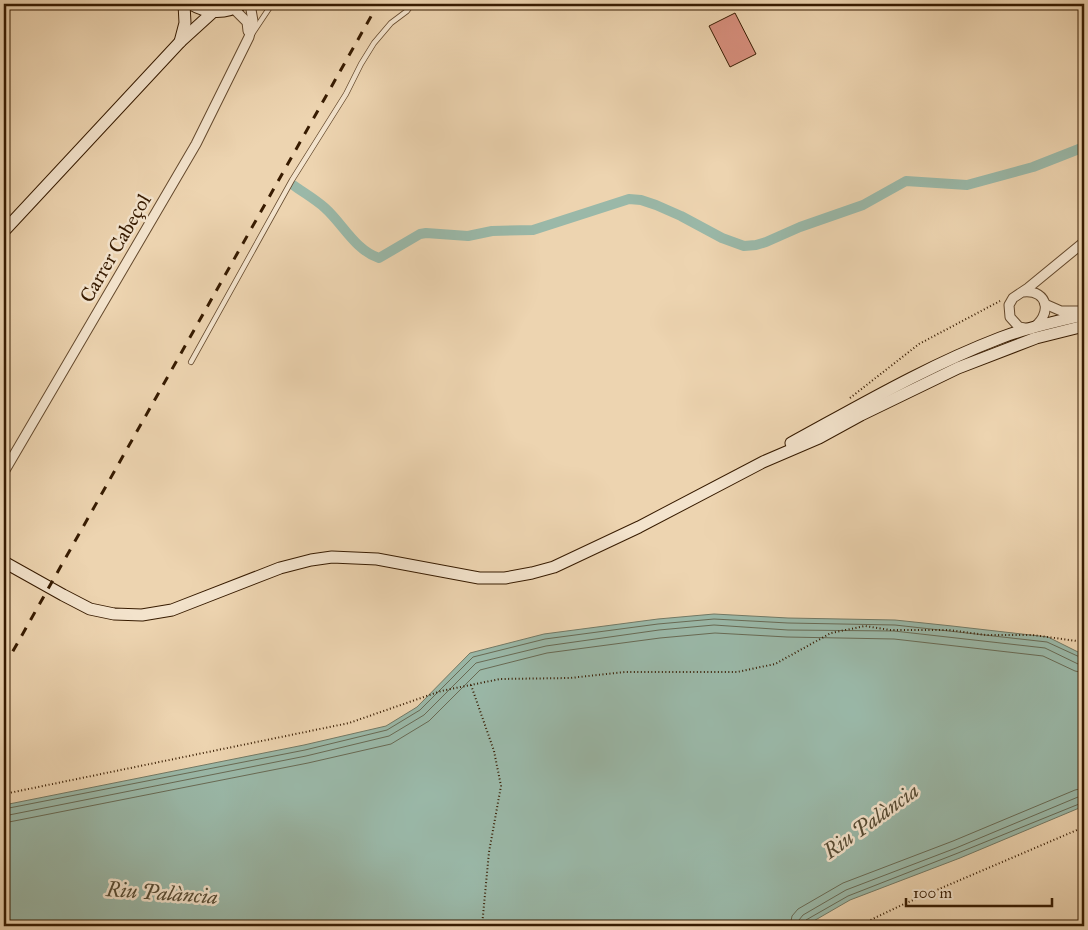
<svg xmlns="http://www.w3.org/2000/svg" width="1088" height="930" viewBox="0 0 1088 930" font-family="'IM FELL Great Primer',serif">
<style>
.water{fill:#9ab8a8;stroke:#727965}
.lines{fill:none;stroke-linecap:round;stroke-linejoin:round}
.shore{stroke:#686a54;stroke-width:1}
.canal{stroke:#9ab8a8;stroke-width:10}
.building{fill:#d9907f;stroke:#371b01}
.lane-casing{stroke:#64492d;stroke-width:6}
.street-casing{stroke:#64492d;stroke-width:11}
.secondary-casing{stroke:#371b01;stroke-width:13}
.path{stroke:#371b01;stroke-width:2;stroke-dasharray:1 2.5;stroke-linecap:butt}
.lane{stroke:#f3e3cc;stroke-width:4.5}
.street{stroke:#f3e3cc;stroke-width:9}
.secondary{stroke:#f3e3cc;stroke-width:11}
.rail{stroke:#371b01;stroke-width:3;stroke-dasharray:9 9;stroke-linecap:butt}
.labels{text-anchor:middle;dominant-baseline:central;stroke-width:5;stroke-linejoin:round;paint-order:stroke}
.street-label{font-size:20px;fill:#371b01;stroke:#f3e3cc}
.water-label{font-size:21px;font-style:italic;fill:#554a33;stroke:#f3e3cc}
</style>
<rect width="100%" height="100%" fill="#edd4b0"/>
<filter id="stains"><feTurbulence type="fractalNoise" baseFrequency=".004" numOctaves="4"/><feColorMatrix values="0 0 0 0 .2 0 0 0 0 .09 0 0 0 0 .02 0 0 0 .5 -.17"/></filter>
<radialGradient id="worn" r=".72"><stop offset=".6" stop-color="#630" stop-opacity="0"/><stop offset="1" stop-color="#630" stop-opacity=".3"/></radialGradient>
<!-- water -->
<path class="water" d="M714,614L788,618L895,620L952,626L1048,637L1084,655V806L960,858L850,900L805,926H4V805L304,745L386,726L417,707L470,653L544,634L658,619Z"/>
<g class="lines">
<!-- shore -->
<g class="shore">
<path d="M4,809L305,750L387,730L420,710L473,657L545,639L658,624L714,619L788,623L895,625L1047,642L1084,659"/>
<path d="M4,816L306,756L389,736L424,715L476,663L546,646L659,630L714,625L788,630L894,631L1045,648L1078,664L1084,665"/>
<path d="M4,823L308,763L391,744L429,721L480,670L547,653L660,638L715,633L787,637L894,639L1043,656L1075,671L1084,673"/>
<path d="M790,926L792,916L798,909L843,883L953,841L1075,790L1084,788"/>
<path d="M798,926L799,920L803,915L846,890L956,848L1078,797L1084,796"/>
<path d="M804,926L806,920L848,896L958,853L1084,802"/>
</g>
<!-- canal -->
<path class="canal" d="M293,185C304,193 315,199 325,208C343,224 355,250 379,258L420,234L426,233L468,236L492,231L533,230L629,199L641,200L656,205L681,216L722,238L744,246L756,245L766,242L800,227L863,205L906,181L967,185L1033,167L1084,147"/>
</g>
<!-- building -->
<path class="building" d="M735,13L756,54L730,67L709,26Z"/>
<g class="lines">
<defs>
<g id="lane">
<path d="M252,34L272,4"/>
<path d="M191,362L292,180L346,94L361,64L374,43L391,23L407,11L412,4"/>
</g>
<g id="street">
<path d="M234,9L247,22L248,31"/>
<path d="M1023,292C1049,289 1053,316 1031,329L1019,327L1010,317L1009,305L1013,298L1028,288L1084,242"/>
<path d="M1045,304L1061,311H1084"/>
<path d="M4,472L196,144L249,37L253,21L250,4"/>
</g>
<g id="secondary">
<path d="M191,4C207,14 227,14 242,4"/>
<path d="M180,42L185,23L184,4"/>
<path d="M4,231L180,42L213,12"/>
<path d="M791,443C859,406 927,366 1000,338C1026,328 1057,321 1084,315"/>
<path d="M4,562L63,595L90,609L114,614L142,615L172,610L280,568L311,560L332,557L377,559L479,578H505L532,573L554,567L639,527L763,462L819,438L861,415L958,368L1036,338L1084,326"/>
</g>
</defs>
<!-- lane casing -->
<use href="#lane" class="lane-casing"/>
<!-- street casing -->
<use href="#street" class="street-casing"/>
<!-- secondary casing -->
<use href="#secondary" class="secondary-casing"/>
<!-- path -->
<g class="path">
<path d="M850,398L919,344L1000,301"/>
<path d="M471,685L494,751L501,786L489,852L482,926"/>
<path d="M4,794L349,723L441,691L500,679L570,678L625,672H737L775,664L831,633L865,626L890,630H949L986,635H1033L1084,642"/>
<path d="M858,926L904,904L1084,827"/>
</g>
<!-- lane -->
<use href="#lane" class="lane"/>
<!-- street -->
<use href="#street" class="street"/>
<!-- secondary -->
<use href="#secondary" class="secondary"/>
<!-- rail -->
<path class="rail" d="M4,667L378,4"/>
</g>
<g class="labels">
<!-- street labels -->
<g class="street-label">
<text transform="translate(115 248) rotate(-60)">Carrer Cabeçol</text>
</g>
<!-- water labels -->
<g class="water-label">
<text transform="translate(871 821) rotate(-36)">Riu Palància</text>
<text transform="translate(162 893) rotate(4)">Riu Palància</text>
</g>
</g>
<!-- margin -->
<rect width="1088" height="930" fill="none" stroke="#edd4b0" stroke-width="20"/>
<rect x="5" y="5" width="1078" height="920" fill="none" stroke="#371b01" stroke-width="2.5"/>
<rect x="10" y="10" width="1068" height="910" fill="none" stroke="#371b01"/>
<!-- scale -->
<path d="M906 898v8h146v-8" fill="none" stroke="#371b01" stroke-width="2.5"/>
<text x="913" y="898" font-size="15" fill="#371b01" stroke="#f3e3cc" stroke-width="4" paint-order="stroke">100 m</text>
<rect width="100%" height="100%" filter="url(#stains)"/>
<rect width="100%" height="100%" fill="url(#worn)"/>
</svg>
